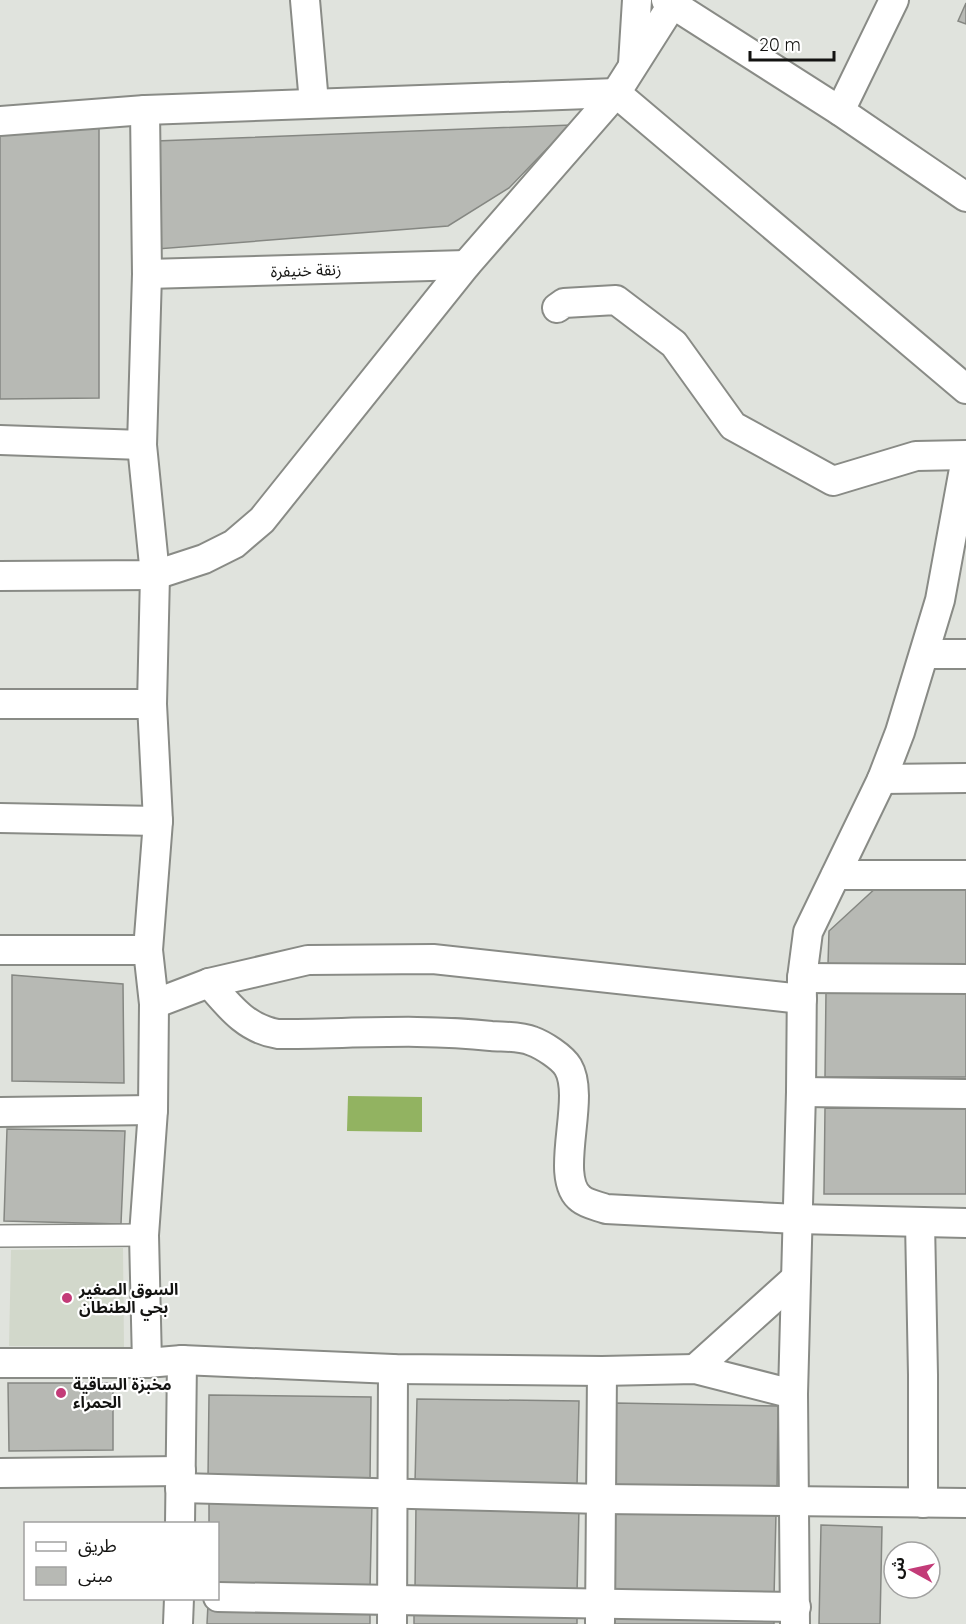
<svg xmlns="http://www.w3.org/2000/svg" width="966" height="1624" viewBox="0 0 966 1624" font-family="Quicksand,'Noto Sans Arabic',sans-serif">
<style>
.built{fill:#d2d8cb}
.water{fill:#92b361}
.building{fill:#b7b9b4;stroke:#858782;stroke-width:1.5}
.lines{fill:none;stroke-linecap:round;stroke-linejoin:round}
.pedestrian-casing{stroke:#898b86;stroke-width:24}
.minor-casing{stroke:#898b86;stroke-width:32}
.pedestrian{stroke:#fff;stroke-width:21}
.minor{stroke:#fff;stroke-width:28}
.poi-dot{fill:#c33b78;stroke:#fff;stroke-width:2}
.labels{text-anchor:middle;dominant-baseline:central;stroke-width:4.5;stroke-linejoin:round;paint-order:stroke}
.street-label{font-size:16px;fill:#131311;stroke:#fff}
.poi-label{font-size:16px;font-weight:bold;fill:#131311;stroke:#fff;text-anchor:start}
</style>
<rect width="100%" height="100%" fill="#e0e3dd"/>
<!-- built -->
<path class="built" d="M123,1248L124,1347L9,1346L11,1250Z"/>
<!-- water -->
<path class="water" d="M348,1096L422,1097V1132L347,1131Z"/>
<!-- building -->
<g class="building">
<path d="M966,3V24L958,21Z"/>
<path d="M0,122L99,123V398L0,399Z"/>
<path d="M570,125L509,188L448,226L157,249L156,141Z"/>
<path d="M878,886H966V968L828,964L829,931Z"/>
<path d="M12,975L123,984L124,1083L12,1081Z"/>
<path d="M826,992L966,993V1077H825Z"/>
<path d="M825,1108L966,1109V1194H824Z"/>
<path d="M7,1129L125,1131L121,1224L4,1221Z"/>
<path d="M8,1383H113V1450L9,1451Z"/>
<path d="M209,1395L371,1397L370,1482L208,1479Z"/>
<path d="M417,1399L579,1401L577,1486L415,1483Z"/>
<path d="M615,1403L778,1406L777,1491L614,1488Z"/>
<path d="M209,1500L372,1503L370,1588L218,1585V1524H209Z"/>
<path d="M416,1505L579,1508L577,1593L415,1590Z"/>
<path d="M613,1510L776,1513L774,1598L612,1595Z"/>
<path d="M821,1525L882,1527L880,1624H819Z"/>
<path d="M208,1604L370,1606V1624H207Z"/>
<path d="M414,1612L577,1615V1624H414Z"/>
<path d="M611,1614L774,1617V1624H611Z"/>
</g>
<g class="lines">
<defs>
<path id="pedestrian" d="M0,1236L144,1235"/>
<g id="minor">
<path d="M305,0L314,103"/>
<path d="M666,0L840,111L966,197"/>
<path d="M633,64L637,0"/>
<path d="M145,110L147,274L142,445L155,575L152,704L158,821L148,950L154,1004L153,1110L144,1235L147,1363"/>
<path d="M840,111L894,0"/>
<path d="M0,121L145,110L616,93L966,389"/>
<path d="M147,274L466,265"/>
<path d="M557,308L564,303L616,300L674,344L733,426L833,481L916,456L966,455"/>
<path d="M0,440L142,445"/>
<path d="M0,576L155,575L204,559L234,544L262,520L466,265L616,93L675,0"/>
<path d="M925,654H966"/>
<path d="M0,704H152"/>
<path d="M882,779L966,778"/>
<path d="M0,818L158,821"/>
<path d="M836,875H966"/>
<path d="M0,950H148"/>
<path d="M802,978L966,979"/>
<path d="M209,983C229,1006 246,1029 278,1034C349,1034 421,1028 491,1036C504,1037 520,1036 532,1041C543,1045 562,1057 568,1067C587,1099 552,1178 581,1199C587,1204 598,1206 606,1209L797,1219L966,1223"/>
<path d="M154,1004L209,983L308,960L433,959L802,999"/>
<path d="M801,1092L966,1094"/>
<path d="M0,1112L153,1110"/>
<path d="M920,1222L923,1375V1503"/>
<path d="M0,1363H147L182,1360L393,1369L602,1371L695,1369L793,1394"/>
<path d="M695,1369L796,1278"/>
<path d="M0,1473L181,1471"/>
<path d="M180,1488L602,1499L966,1503"/>
<path d="M180,1524L182,1360"/>
<path d="M218,1597L796,1607"/>
<path d="M600,1622L602,1371"/>
<path d="M178,1624L179,1598"/>
<path d="M392,1624L393,1369"/>
<path d="M795,1624L793,1394L801,1092L802,978L808,932L882,779L900,732L940,600L966,458"/>
</g>
</defs>
<!-- pedestrian casing -->
<use href="#pedestrian" class="pedestrian-casing"/>
<!-- minor casing -->
<use href="#minor" class="minor-casing"/>
<!-- pedestrian -->
<use href="#pedestrian" class="pedestrian"/>
<!-- minor -->
<use href="#minor" class="minor"/>
</g>
<!-- markers -->
<g class="poi-dot">
<circle cx="67" cy="1298" r="6"/>
<circle cx="61" cy="1393" r="6"/>
</g>
<g class="labels">
<!-- street labels -->
<g class="street-label">
<text transform="translate(306 270) rotate(-2)">زنقة خنيفرة</text>
</g>
<!-- poi labels -->
<g class="poi-label">
<text x="79" y="1289">السوق الصغير<tspan x="79" dy="18">بحي الطنطان</tspan></text>
<text x="73" y="1384">مخبزة الساقية<tspan x="73" dy="18">الحمراء</tspan></text>
</g>
</g>
<!-- legend -->
<rect x="24" y="1522" width="195" height="78" fill="#ffffff" stroke="#a1a1a0" stroke-width="1.5"/>
<rect x="36" y="1542" width="30" height="9" fill="#ffffff" stroke="#a1a1a0" stroke-width="1.5"/>
<text x="78" y="1552" font-size="18" fill="#131311">طريق</text>
<rect x="36" y="1567" width="30" height="18" fill="#b7b9b4" stroke="#a1a1a0" stroke-width="1.5"/>
<text x="78" y="1582" font-size="18" fill="#131311">مبنى</text>
<!-- north arrow -->
<g transform="translate(912 1570) rotate(278)"><circle r="28" fill="#ffffff" stroke="#a1a1a0" stroke-width="1.5"/>
<path d="M0-4.5L10 22L0 15L-10 22Z" fill="#c33b78"/>
<text y="-9" font-size="16" font-weight="bold" text-anchor="middle" fill="#131311">ش</text>
</g>
<!-- scale -->
<path d="M750 51v9h84v-9" fill="none" stroke="#131311" stroke-width="3"/>
<text x="759" y="51" font-size="18" fill="#131311" stroke="#ffffff" stroke-width="4.5" paint-order="stroke">20 m</text>
</svg>
